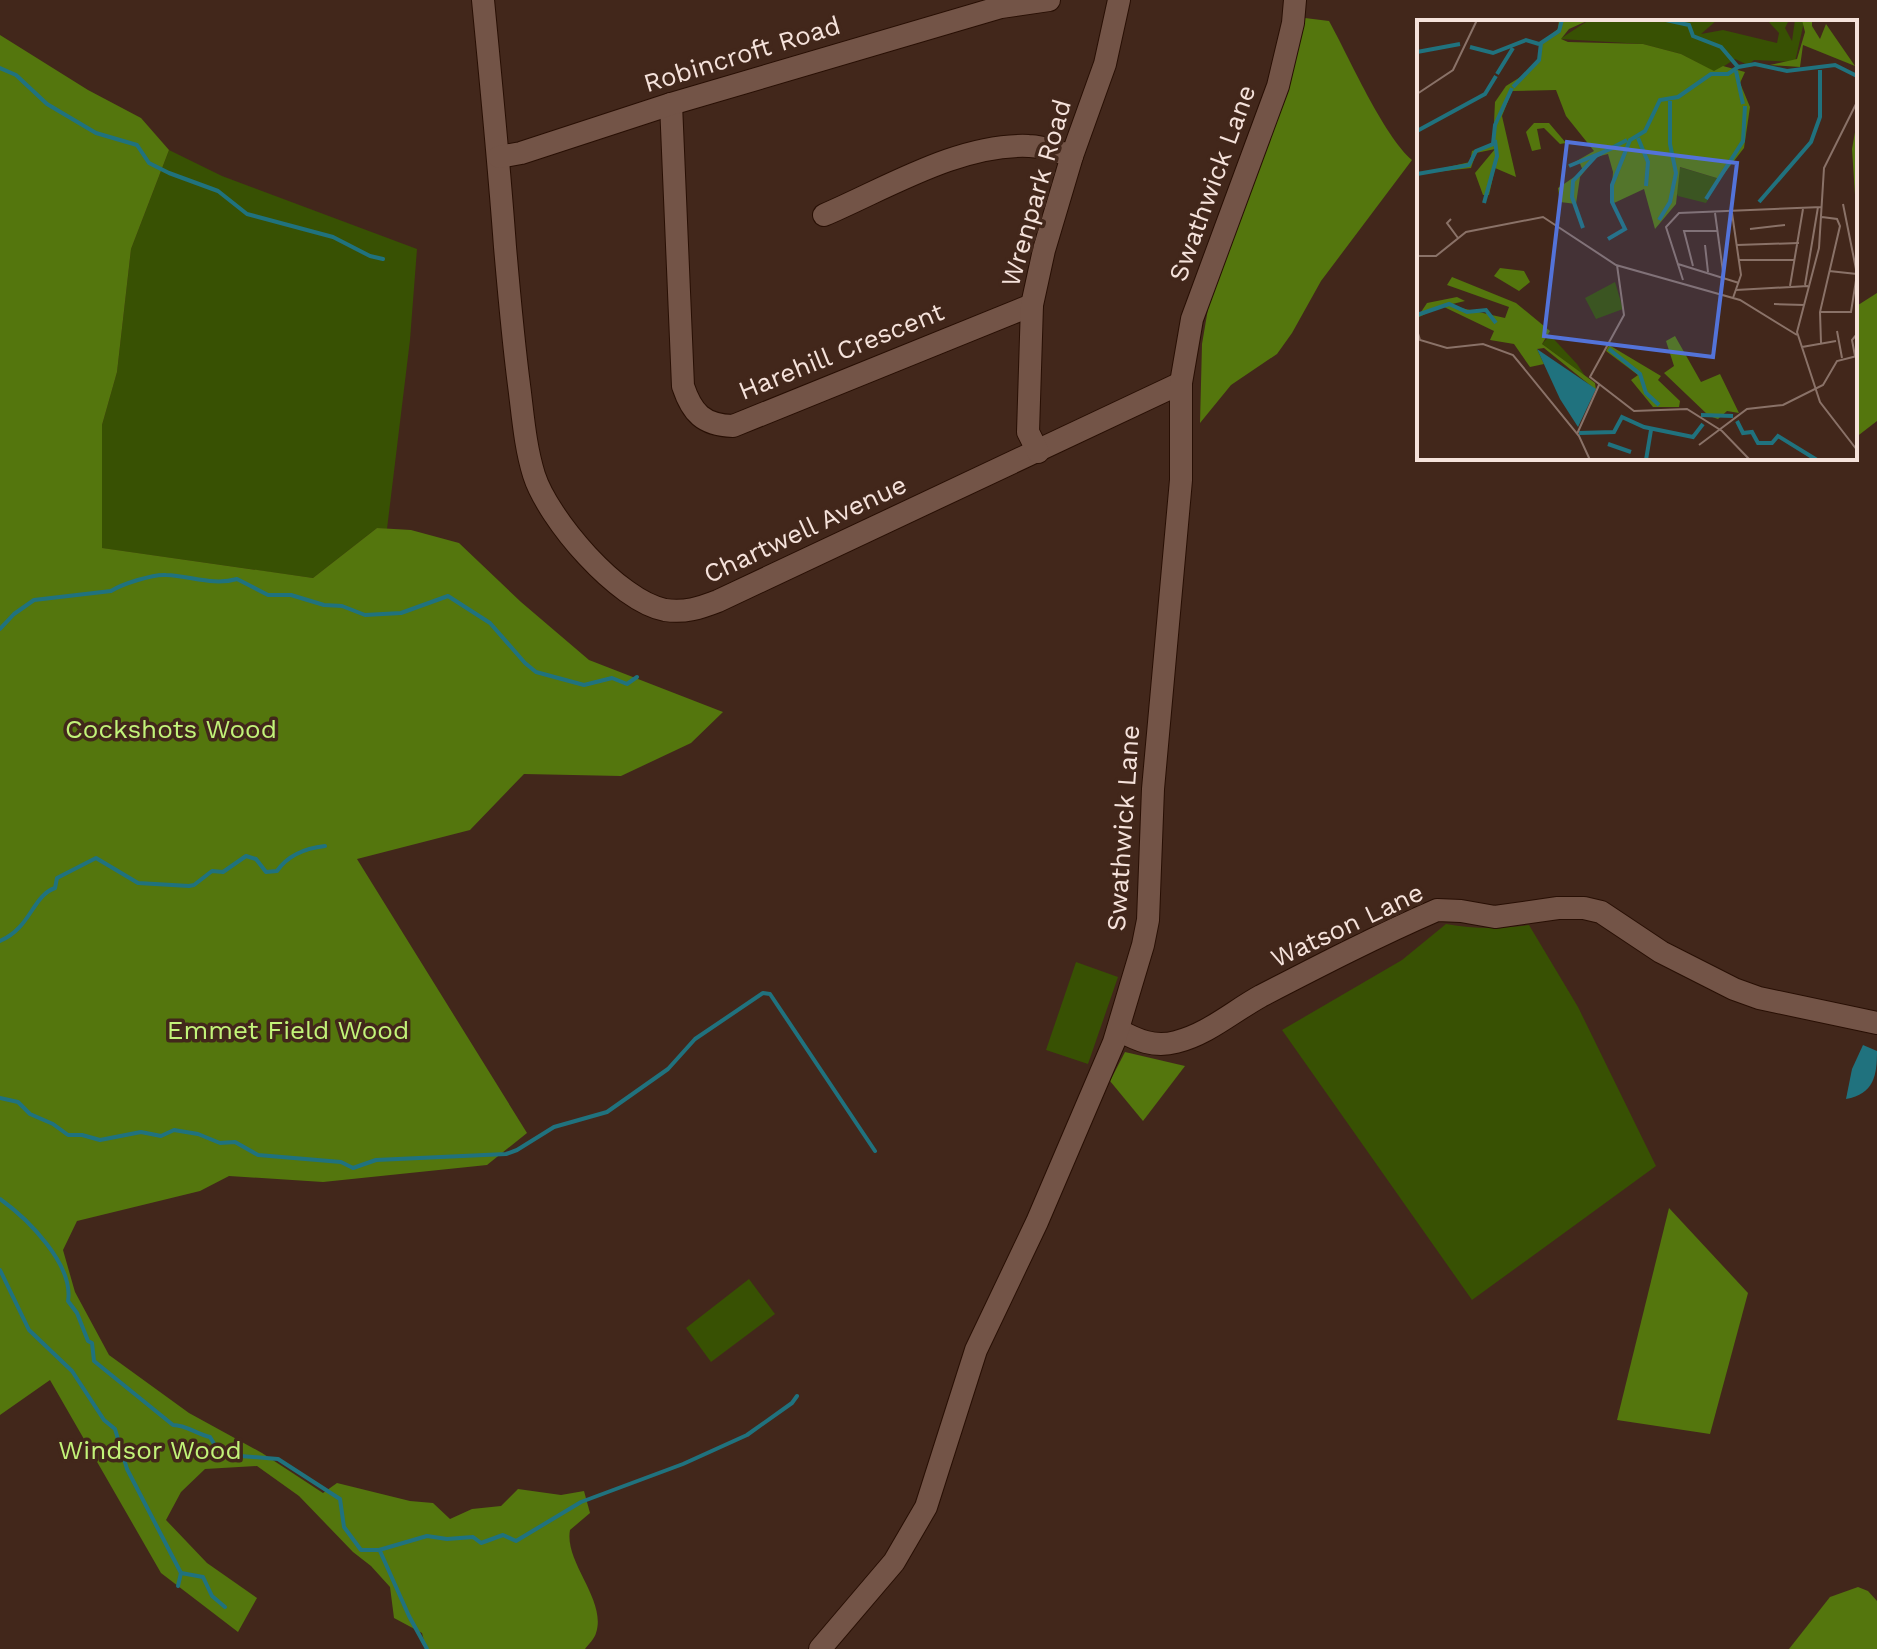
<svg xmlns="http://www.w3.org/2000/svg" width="1877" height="1649" viewBox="0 0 1877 1649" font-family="'Work Sans',sans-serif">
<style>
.green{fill:#385103}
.forest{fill:#54760d}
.water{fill:#20727e}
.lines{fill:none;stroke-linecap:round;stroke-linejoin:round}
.stream{stroke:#20727e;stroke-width:4}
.minor-casing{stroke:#280f04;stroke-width:24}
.minor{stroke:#735447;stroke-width:22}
.labels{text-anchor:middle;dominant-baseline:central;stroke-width:7;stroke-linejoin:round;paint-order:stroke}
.street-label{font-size:26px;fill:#f5e2db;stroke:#42271b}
.park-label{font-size:26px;fill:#c2f379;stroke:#42271b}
.inset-river{fill:none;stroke:#20727e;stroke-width:4}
.inset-road{fill:none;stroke:#8a7268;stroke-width:2}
.view{fill:#5373d9;fill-opacity:0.15;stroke:#5373d9;stroke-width:4}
.inset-edge{fill:none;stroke:#f5e2db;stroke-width:4}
</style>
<rect width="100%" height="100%" fill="#42271b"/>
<!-- green -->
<g class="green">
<path d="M169,150L222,176L417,249L410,340L387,529L377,528L313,578L101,548L102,425L117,372L131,249Z"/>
<path d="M1446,924C1475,929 1500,929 1529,925L1578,1007L1656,1166L1472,1300L1282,1030L1402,960Z"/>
<path d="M1076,962L1118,977L1088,1064L1046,1050Z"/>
<path d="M749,1279L775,1314L711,1362L686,1328Z"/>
</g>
<!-- forest -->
<g class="forest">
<path d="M1305,18L1329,21C1349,57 1383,135 1412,160L1321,281L1292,333L1277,354L1231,385L1200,423L1202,344L1209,303L1238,219L1288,92Z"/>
<path d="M0,35L88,90L141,118L169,150L131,249L117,372L102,425V548L313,578L377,528L411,530L459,543L521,602L589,660L723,712L691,743L621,776L524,774L470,830L357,859L527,1133L487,1165L323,1182L229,1176L200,1191L77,1221L63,1250L75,1292L109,1355L189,1413L262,1453L323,1493L337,1483L410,1501L433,1503L450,1519L472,1509L501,1506L518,1489L561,1495L584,1491L590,1513L570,1530C564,1562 607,1600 596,1633C595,1638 588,1645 585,1649H426L422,1633L394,1618L390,1587L371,1566L353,1552L299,1496L257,1466L205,1469L181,1492L166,1520L207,1563L257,1598L238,1632L161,1573L50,1380L0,1415Z"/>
<path d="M1877,293V421L1855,438V307Z"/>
<path d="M1125,1052L1185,1066L1143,1121L1110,1081Z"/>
<path d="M1669,1208L1748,1293L1710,1434L1617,1420Z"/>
<path d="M1858,1587L1868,1591L1877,1601V1649H1789L1830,1597Z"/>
</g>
<!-- water -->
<path class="water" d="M1863,1045L1877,1051C1877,1075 1874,1094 1846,1099L1852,1069Z"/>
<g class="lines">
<!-- stream -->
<g class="stream">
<path d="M0,68L16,75L47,104L96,133L137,145L149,163L169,173L218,191L247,214L333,237L370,256L383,259"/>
<path d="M0,629L14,614L34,600L111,591C122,584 153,574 166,575C191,576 213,586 237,579L268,595H291L324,605L342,606L365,615L401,613L448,596L490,623L525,663L536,672L584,685L612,678L627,684L637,677"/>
<path d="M0,941C31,928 32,896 55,888L57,878L96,858L138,883L189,886L194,885L212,871L223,872L246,856L256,859L266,872L277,871C288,855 307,848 325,846"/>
<path d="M0,1098L18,1102L30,1114L53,1124L68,1135H82L100,1140L141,1132L161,1136L174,1130L198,1134L220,1143L235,1142L258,1155L341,1162L353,1168L376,1160L506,1154L517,1150L554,1127L607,1112L668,1069L695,1039L763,993L770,994L875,1151"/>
<path d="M0,1199C28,1219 74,1265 68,1301L77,1313L88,1341L92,1343L94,1361L173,1425C186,1425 197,1434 210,1437L216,1447L228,1455L278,1459L340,1499L344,1527L361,1550H379L427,1536L447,1539L473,1537L481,1543L503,1535L516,1541L581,1502L683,1464L747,1435L792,1403L797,1396"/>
<path d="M0,1270L29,1330L72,1371L104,1420L115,1429L127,1469L181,1573L203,1577L212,1596L225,1607"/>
<path d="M380,1551L409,1616L427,1649"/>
<path d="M178,1586L181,1573"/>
</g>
<defs>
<g id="minor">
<path d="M483,0C491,82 499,164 505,247C509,293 513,339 519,385C523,416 525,446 534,475C548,519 618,601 665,610C685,613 700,608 718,601L1181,383"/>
<path d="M671,104L683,386C692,413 703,425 733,426L1032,305"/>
<path d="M499,157L521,153L671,104L1001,7L1049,0"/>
<path d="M824,215C887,188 960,143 1029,146C1043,146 1058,152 1072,156"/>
<path d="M1038,452L1028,432L1032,305L1044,250L1072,156L1105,64L1119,0"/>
<path d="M1118,1030C1137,1040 1154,1048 1176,1042C1208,1034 1232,1012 1261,996C1319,966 1377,936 1437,910L1461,911L1495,917L1558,908H1584L1601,912L1661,952L1734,989L1759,998L1877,1023"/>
<path d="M820,1649L894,1562L926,1507L976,1350L1037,1222L1114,1042L1143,945L1148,920L1153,789L1181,480V383L1192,319L1278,86L1293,23L1295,0"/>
</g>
</defs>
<!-- minor casing -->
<use href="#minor" class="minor-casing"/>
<!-- minor -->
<use href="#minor" class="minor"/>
</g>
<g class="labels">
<!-- street labels -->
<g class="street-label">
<text transform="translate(742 54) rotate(-17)">Robincroft Road</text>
<text transform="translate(1212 183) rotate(-70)">Swathwick Lane</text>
<text transform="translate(1036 193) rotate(-74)">Wrenpark Road</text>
<text transform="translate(841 351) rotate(-22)">Harehill Crescent</text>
<text transform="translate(805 529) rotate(-25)">Chartwell Avenue</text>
<text transform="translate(1123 828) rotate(-86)">Swathwick Lane</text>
<text transform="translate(1347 925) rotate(-25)">Watson Lane</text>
</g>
<!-- park labels -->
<g class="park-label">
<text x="171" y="729">Cockshots Wood</text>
<text x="288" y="1030">Emmet Field Wood</text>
<text x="150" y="1450">Windsor Wood</text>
</g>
</g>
<!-- overview -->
<g transform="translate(1417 20)">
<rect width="440" height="440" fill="#42271b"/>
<path d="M172,0H300L284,14L306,10L360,23L362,13L350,0H372L368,8L375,21L378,0L387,2L378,42L337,40L331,45L318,39L298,52L264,34L226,24L143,19ZM262,147L303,159L289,183L261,176L257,168ZM198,262L206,289L179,299L168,278ZM133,315L160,344L168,356L125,324Z" fill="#385103"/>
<path d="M142,0H172L152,9L144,19L151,22L226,24L264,34L297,51L306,46L328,52L323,63L333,87L327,128L303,159L263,147L259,184L238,209L227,169L197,183L194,179L196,152L191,134L179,137L163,157L159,184L143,182L141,168L166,151L162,141L149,147L177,131L149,96L139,70L95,71L85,96L99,157L78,148L72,175H66L58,153L78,129L59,133L54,148L0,154L53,142L55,131L76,123L78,82L89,66L110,53L121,39L123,23L141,9ZM385,0H400L395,1V6L403,19L409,4L438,46L386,25L383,47L353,45L380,39L388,12ZM440,101V205L435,129ZM117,103H132L149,123L143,124L127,108L120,109L124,129L115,131L109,112ZM83,248L107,251L113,262L102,271L77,256ZM35,257L99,283L133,311L125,324L178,363L179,370L127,328L120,329L127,344L113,347L97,324L73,320L77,311L25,286L0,298L10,283L40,277L48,281L31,285L88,298L92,287L30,265ZM258,316L284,362L303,354L322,393L310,391L301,399L292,396L247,353L257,346L249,321ZM192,325L244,356L241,360L263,381L262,387H236L214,360L221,355L189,331Z" fill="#54760d"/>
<path d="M120,329L179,369L161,407L143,379Z" fill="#20727e"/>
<path class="inset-river" d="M249,0L272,5L276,16L304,27L321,47L338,44L370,51L418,45L440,56M53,27L76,33L109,20L122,24M0,32L43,24M319,51L326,84M80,54L96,28M96,67L122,40L124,23L142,11L145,0M0,111L68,74L79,56M221,118L231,142L229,166M152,146L196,128M0,154L52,145L59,131L76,124L78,105L95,68M289,179L326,121L328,86M342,182L394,122L403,97V50M67,183L80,136L78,120M242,200L253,182L259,153L253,124V81M166,208L155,177L156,161L179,136L210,120M191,219L208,209L195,182V165L213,120L228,111L243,80L261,77L294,54H311L321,47M0,295L32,284L50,292L69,290L79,303M192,329L223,354L229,373L242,385M284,395L316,396M320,401L326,413L335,412L341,423H355L361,416L400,440M162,413L197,412L205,397L227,407L276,417L286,404M191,424L214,432M229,440L234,410"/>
<path class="inset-road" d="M0,74L36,50L60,0M440,82L407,148L402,228L380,312L403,382L440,430M298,193L307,259M315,193L324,255L316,278M34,199L30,203L41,218M333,209L368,205M288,225L291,252M320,225L382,223M0,236H19L49,212L126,197L199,245L323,280L380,315M322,240H377M261,244L322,263M200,245L207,295L173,357L217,391L270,389L305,411L333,440M276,246L267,211H301M412,251L440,254M266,260L249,207L262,193L405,187M388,265L401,187M373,266L386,189M319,270L391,266M357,284L387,285M403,292H434L440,254L426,184M0,310L3,320L30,328L66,324L96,335L162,416L173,440M420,311L425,338M404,323L403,292L423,206L420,199L405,197M385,327L419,321M438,336L435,320L440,314M160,414L182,365M282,425L330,389L366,385L406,365L420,341L440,336"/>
<path class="view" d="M150,122L320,143L296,337L127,316Z"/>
<rect width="440" height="440" class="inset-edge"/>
</g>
</svg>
